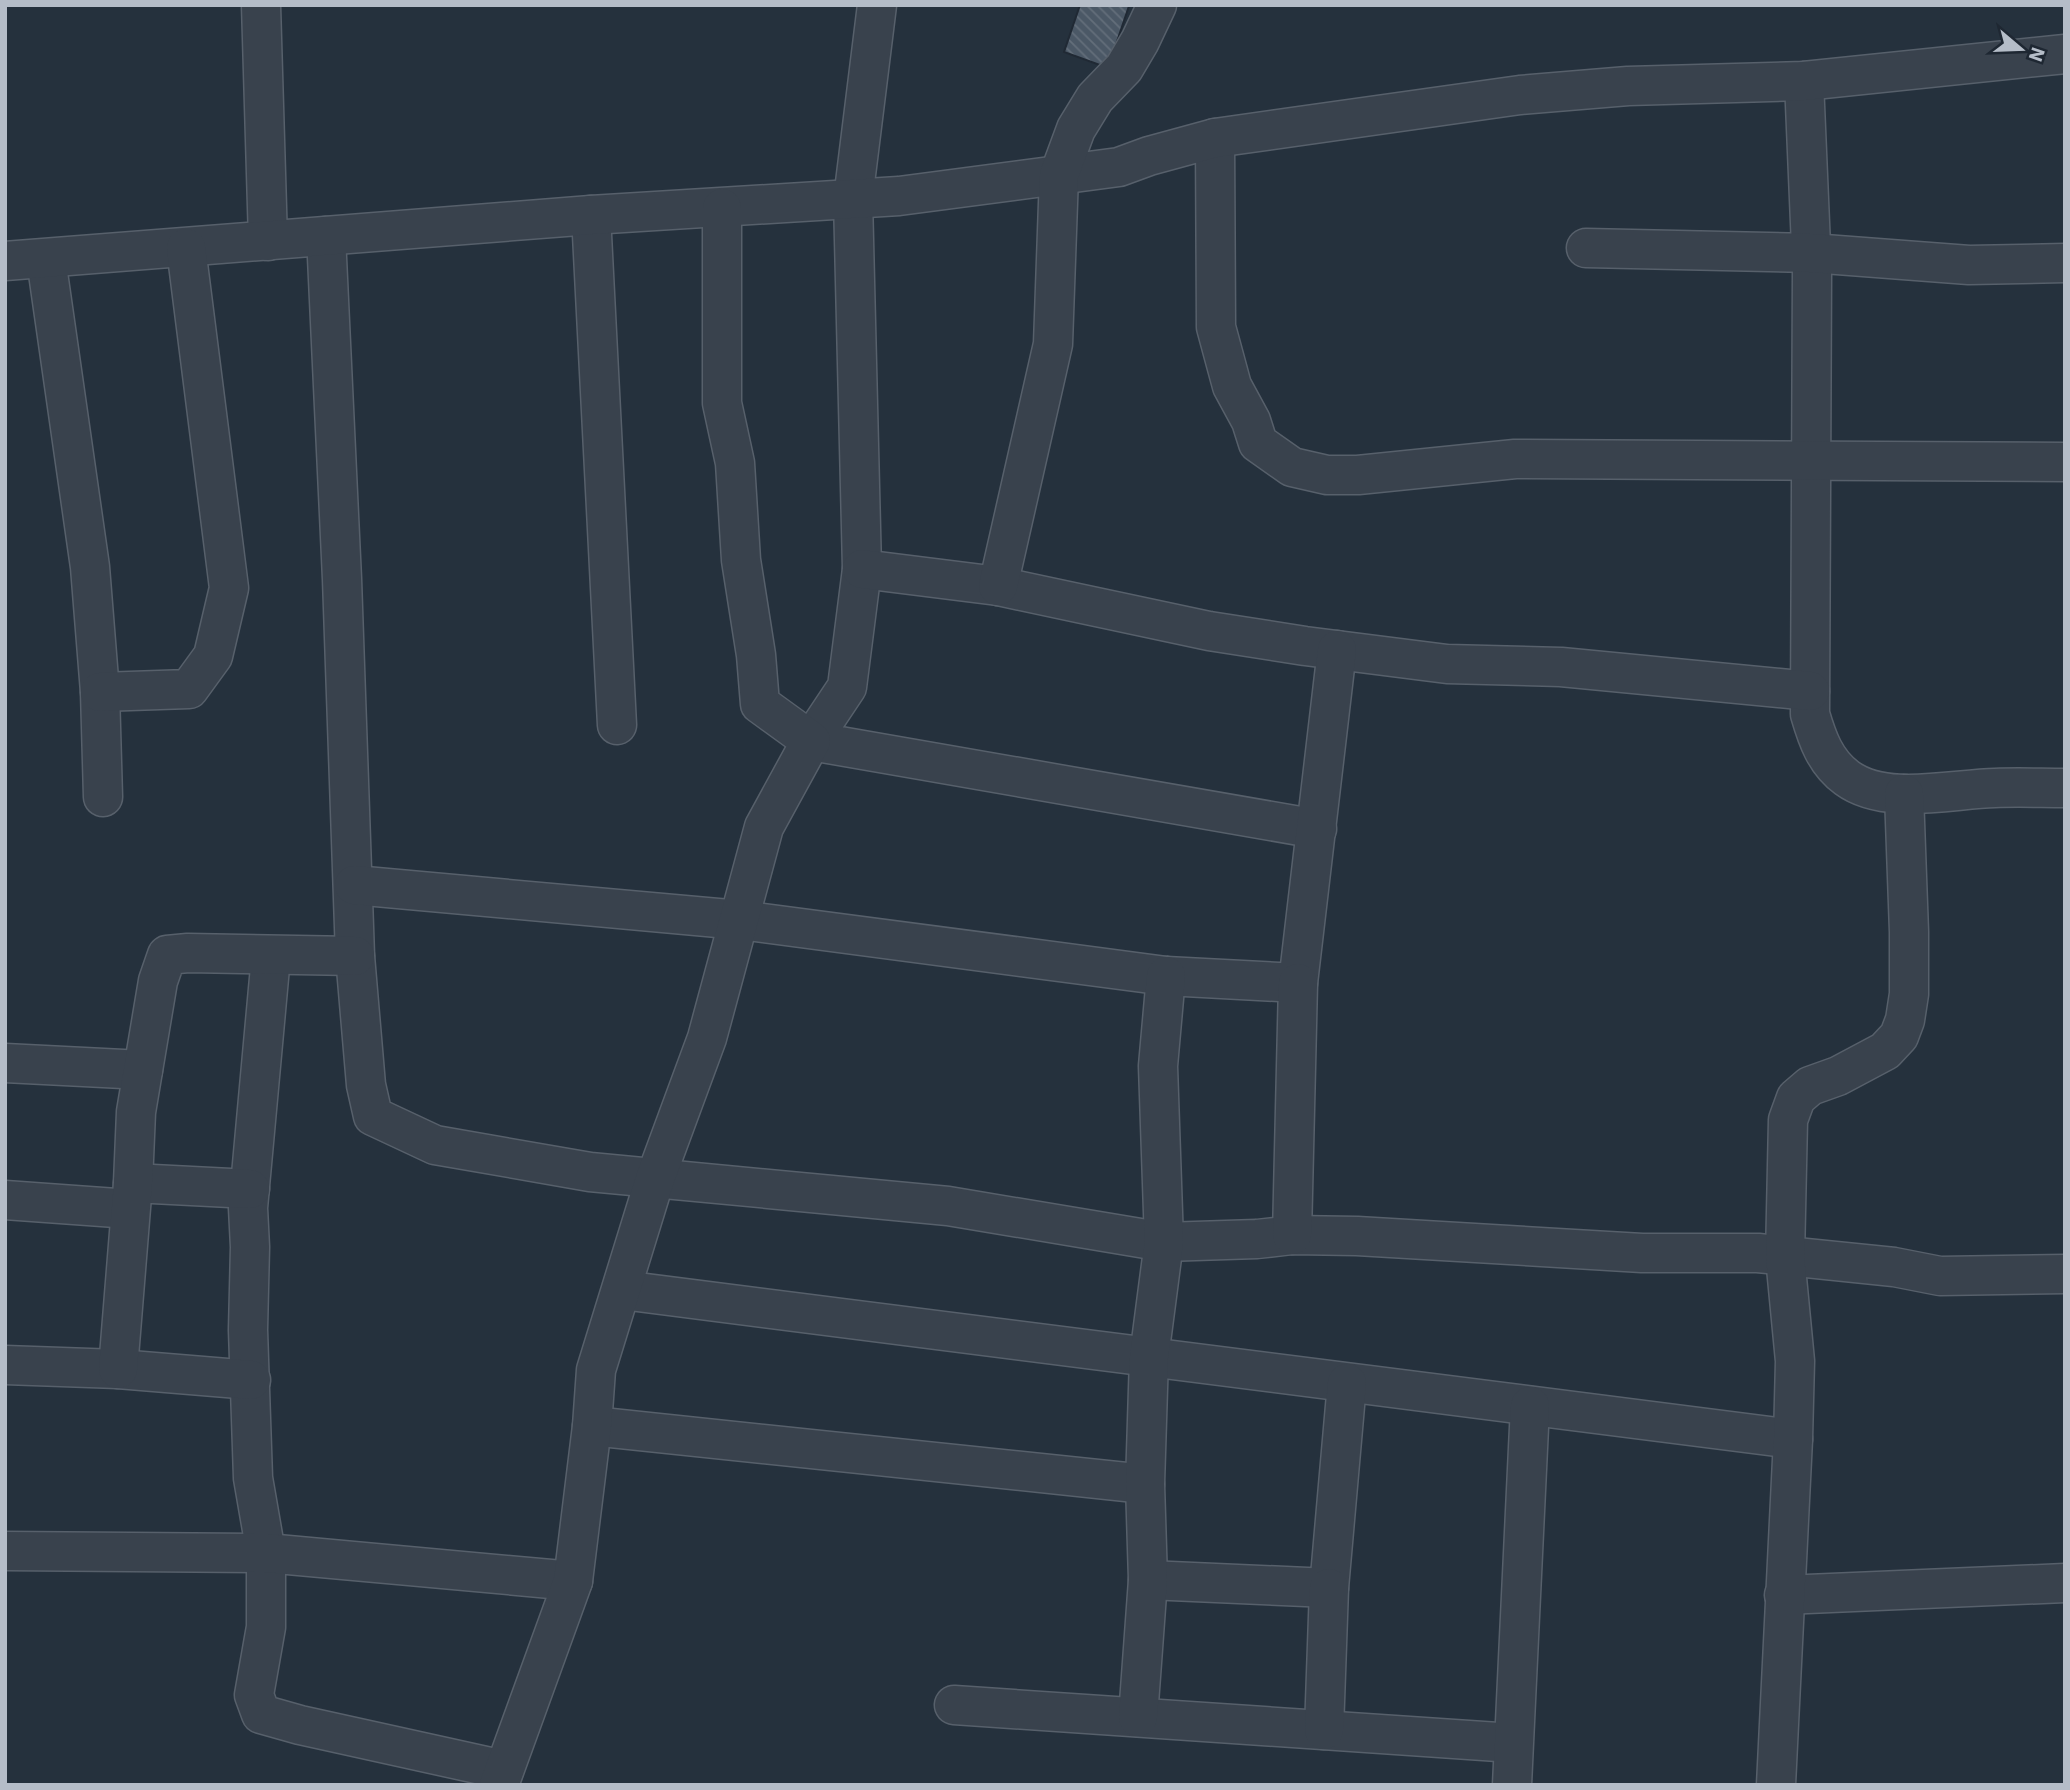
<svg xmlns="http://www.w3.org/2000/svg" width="2070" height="1790" viewBox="0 0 2070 1790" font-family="'IBM Plex Sans',sans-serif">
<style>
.building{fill:url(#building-back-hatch);stroke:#202934;stroke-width:2}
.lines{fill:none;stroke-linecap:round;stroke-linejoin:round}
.minor-casing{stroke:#57606b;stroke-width:41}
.minor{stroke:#39424d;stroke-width:38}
</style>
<defs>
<pattern id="building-back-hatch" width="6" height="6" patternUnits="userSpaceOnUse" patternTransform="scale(1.75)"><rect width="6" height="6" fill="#4b5866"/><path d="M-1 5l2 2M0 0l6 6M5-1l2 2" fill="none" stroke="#636e7a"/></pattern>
</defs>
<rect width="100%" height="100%" fill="#25313d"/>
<!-- building -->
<path class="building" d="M1080,5L1129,6L1108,68L1064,52Z"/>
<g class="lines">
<defs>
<g id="minor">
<path d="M261,5L268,241"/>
<path d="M877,5L853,199L862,569L847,687L811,741L1317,829"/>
<path d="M1804,81L1812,270L1810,714C1817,738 1825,762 1847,778C1885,806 1951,789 1995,788C2018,787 2041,788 2065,788"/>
<path d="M1215,138L1216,327L1232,386L1251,421L1258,443L1292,467L1327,475H1358L1515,459L2065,462"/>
<path d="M591,215L617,725"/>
<path d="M326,236L342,579L355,956L366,1085L373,1116L435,1145L590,1172L948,1206L1164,1242L1257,1239L1292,1235L1357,1236L1642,1253H1758L1894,1267L1940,1276L2065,1274"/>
<path d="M1586,248L1811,253L1969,265L2065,263"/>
<path d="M46,259L90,567L100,692L103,797"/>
<path d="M5,261L591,215L899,196L1119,167L1149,156L1215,138L1520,95L1628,86L1804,81L2065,54"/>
<path d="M862,569L998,586L1209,631L1305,646L1447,664L1561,667L1810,691"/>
<path d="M998,586L1053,344L1059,175L1076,129L1095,98L1124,68L1140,41L1157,5"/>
<path d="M100,692L189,689L213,656L229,588L186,248"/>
<path d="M354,885L740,920L1166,976L1298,983L1337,650"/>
<path d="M271,956L248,1208L250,1247L248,1330L253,1478L266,1553V1627L254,1695L261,1714L300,1725L504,1770"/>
<path d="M5,1063L143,1070"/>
<path d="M133,1183L250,1189"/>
<path d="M5,1200L130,1209"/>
<path d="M1292,1235L1298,983"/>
<path d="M622,1290L1793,1439"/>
<path d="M5,1365L118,1369L251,1380"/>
<path d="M118,1369L133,1183L136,1112L158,981L167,955L188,953L355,956"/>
<path d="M592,1426L1145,1484"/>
<path d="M5,1551L266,1553L573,1581"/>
<path d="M1148,1580L1329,1588L1347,1383"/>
<path d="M1784,1595L2065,1583"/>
<path d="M954,1705L1513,1743"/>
<path d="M1138,1717L1148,1580L1145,1484L1149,1357L1164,1242L1158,1066L1166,976"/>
<path d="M1324,1730L1329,1588"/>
<path d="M499,1785L573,1581L592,1426L596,1370L655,1179L707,1038L764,827L811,741L760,704L756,655L741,560L735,463L722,403V208"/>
<path d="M1512,1785L1530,1406"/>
<path d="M1776,1785L1793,1439L1795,1361L1785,1257L1788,1120L1796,1098L1810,1086L1838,1076L1885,1051L1899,1036L1905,1020L1909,994V932L1904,794"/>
</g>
</defs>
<!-- minor casing -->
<use href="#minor" class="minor-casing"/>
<!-- minor -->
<use href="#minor" class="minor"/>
</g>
<!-- border -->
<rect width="2070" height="1790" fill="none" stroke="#b5bdc8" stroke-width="14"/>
<!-- north arrow -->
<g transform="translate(2021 49) rotate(109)" stroke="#1e2732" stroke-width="5" paint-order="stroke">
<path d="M0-5L12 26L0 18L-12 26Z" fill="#b5bdc8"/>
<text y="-10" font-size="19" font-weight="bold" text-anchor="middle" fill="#b5bdc8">N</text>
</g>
</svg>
